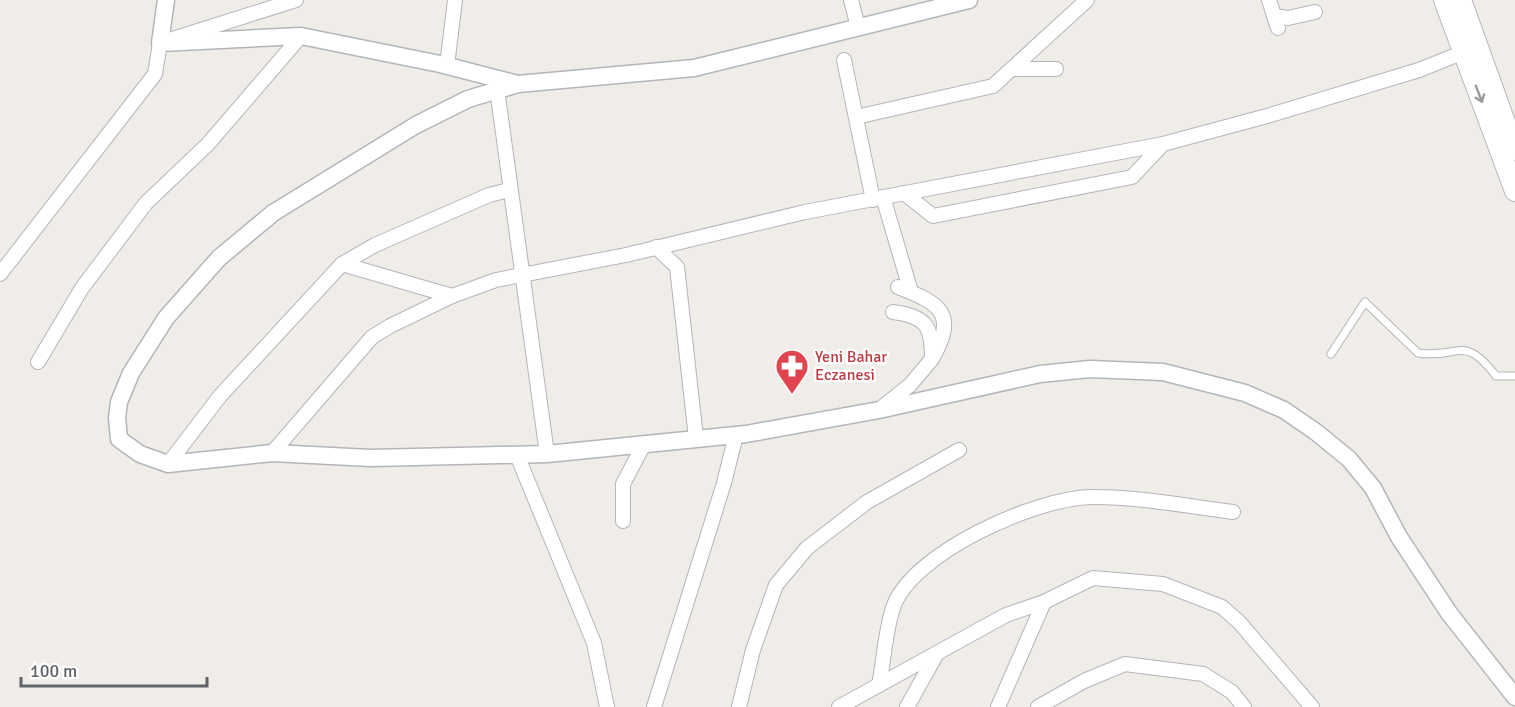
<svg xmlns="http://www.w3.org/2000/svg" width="1515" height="707" viewBox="0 0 1515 707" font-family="Signika,sans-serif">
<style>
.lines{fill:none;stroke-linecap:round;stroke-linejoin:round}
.service-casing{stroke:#b2b6b9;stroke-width:9}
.minor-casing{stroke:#b2b6b9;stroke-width:16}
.tertiary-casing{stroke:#b2b6b9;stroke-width:19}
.secondary-casing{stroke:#b3b8bb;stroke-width:22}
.service{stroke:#fff;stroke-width:7}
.minor{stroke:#fff;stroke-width:14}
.tertiary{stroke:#fff;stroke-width:16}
.secondary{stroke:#fff;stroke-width:20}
.oneway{stroke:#969a9c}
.labels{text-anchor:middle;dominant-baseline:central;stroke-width:5;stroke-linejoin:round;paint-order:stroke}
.health-label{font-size:16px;fill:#be3a42;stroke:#fff;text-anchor:start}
</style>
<rect width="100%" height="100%" fill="#f0ece7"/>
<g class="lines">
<defs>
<path id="service" d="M1331,354L1365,302L1418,353C1460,359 1463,333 1496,376H1515"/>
<g id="minor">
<path d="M851,0L858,27"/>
<path d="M1269,0L1278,28"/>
<path d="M1274,16L1288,18L1315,12"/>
<path d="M844,60L873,200"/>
<path d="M447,66L455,0"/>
<path d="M1012,69H1056"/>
<path d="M497,89L547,454"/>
<path d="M856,117L993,86L1087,0"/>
<path d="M904,193L933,216L1132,177L1163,144"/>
<path d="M883,197L911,292"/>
<path d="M656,247L677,267L696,438"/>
<path d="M342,264L452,296"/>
<path d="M0,274L155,74L160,43L296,0"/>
<path d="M898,287C939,303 958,313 933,357"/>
<path d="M38,362L82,288L146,203L208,144L301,36"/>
<path d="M880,409L910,385L932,359C932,326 926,316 893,312"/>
<path d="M272,453L372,337L390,326L452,296L496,280L626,255L805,212L1163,144L1267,116L1419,70L1469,50"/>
<path d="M517,455L594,643L607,707"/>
<path d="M168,464L220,396L342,264L375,245L489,195L509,190"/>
<path d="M623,521V484L644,444"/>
<path d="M879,685C884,660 885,632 893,608C911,553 1037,497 1093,497C1139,497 1187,506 1233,512"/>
<path d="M654,707L724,483L736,435"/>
<path d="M739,707L753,650L776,585L807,548L867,502L959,450"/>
<path d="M839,707L1006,615L1044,602L1093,578L1163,584L1222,607L1239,622L1312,707"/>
<path d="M907,707L936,655"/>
<path d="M998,707L1044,602"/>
<path d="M1038,707L1084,681L1125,664L1203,674L1232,692L1244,707"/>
</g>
<g id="tertiary">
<path d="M166,0L160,43L301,36L440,64L514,83"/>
<path d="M969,0L694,68L518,84L468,99L416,125L273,213L219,258L166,318L131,373L119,402L117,418L119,439L140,454L168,464L272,453L371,458L547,454L746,434L879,410L1040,374L1090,369L1163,372L1245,393L1284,410L1316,432L1349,459L1373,488L1399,537L1449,613L1515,697"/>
</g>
<g id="secondary">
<path d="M1444,0L1515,191"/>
<path d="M1461,0L1515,150"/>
</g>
</defs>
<!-- service casing -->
<use href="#service" class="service-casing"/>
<!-- minor casing -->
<use href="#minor" class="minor-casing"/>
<!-- tertiary casing -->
<use href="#tertiary" class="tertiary-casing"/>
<!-- secondary casing -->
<use href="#secondary" class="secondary-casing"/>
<!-- service -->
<use href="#service" class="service"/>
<!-- minor -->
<use href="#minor" class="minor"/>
<!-- tertiary -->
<use href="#tertiary" class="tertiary"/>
<!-- secondary -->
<use href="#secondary" class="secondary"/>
</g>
<!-- one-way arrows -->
<defs><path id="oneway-shaft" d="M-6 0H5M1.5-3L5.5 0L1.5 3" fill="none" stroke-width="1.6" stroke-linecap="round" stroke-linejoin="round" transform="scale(1.5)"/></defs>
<use class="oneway" href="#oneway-shaft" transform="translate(1479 94) rotate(69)"/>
<!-- icons -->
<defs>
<symbol id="pharmacy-pin" viewBox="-11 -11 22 30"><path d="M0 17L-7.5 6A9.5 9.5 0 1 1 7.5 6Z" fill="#e0444e" stroke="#fff"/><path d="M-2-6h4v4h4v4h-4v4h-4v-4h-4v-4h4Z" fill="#fff"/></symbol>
</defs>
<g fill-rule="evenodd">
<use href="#pharmacy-pin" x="773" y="347" width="38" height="52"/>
</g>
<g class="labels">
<!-- health labels -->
<g class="health-label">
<text x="815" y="357">Yeni Bahar<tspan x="815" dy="18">Eczanesi</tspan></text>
</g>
</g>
<!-- scale -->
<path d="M21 677v9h186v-9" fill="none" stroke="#5e6467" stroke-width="3"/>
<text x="30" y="677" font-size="18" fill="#5e6467" stroke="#ffffff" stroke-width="4.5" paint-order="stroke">100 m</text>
</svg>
